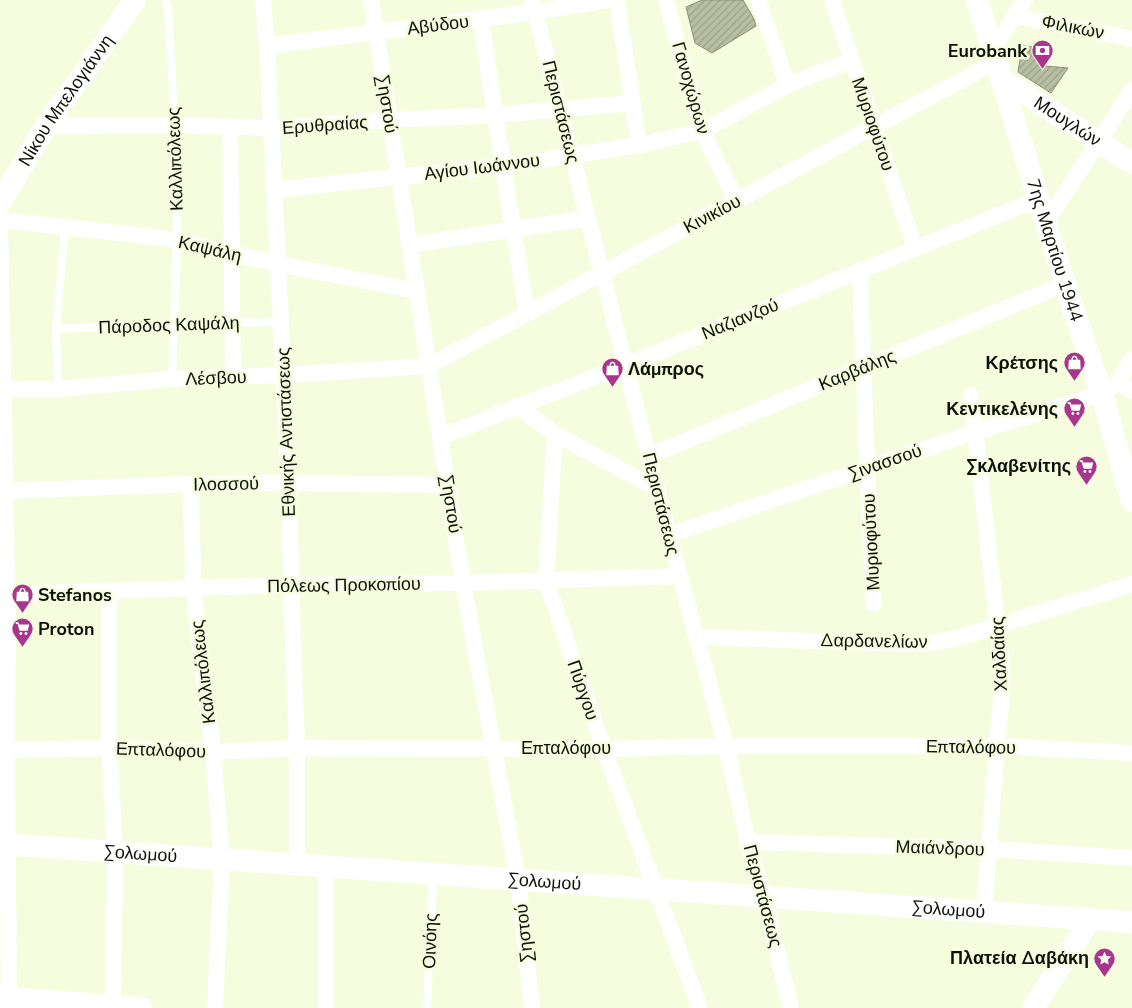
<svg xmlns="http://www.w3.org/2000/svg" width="1132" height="1008" viewBox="0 0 1132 1008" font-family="'Nunito Sans',sans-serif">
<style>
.building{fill:url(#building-hatch);stroke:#8b9176}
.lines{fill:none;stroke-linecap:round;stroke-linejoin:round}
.lane{stroke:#fff;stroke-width:8}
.street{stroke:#fff;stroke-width:16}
.secondary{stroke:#fff;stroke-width:22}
.labels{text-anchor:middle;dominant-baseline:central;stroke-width:5;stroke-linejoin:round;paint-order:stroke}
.street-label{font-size:18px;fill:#0e1107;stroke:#f6fddf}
.poi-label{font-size:18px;font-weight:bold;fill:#0e1107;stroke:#f6fddf;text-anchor:end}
</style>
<defs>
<pattern id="building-hatch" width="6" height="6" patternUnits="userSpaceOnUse" patternTransform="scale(1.25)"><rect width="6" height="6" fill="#b7bea2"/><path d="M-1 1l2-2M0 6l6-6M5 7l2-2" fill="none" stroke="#9ca28a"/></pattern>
</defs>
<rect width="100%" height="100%" fill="#f6fddf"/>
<!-- building -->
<g class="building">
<path d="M702,0H743L754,19L756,26L712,53L695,43L686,7Z"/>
<path d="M1022,45L1047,50L1045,66L1068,68L1051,93L1018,72Z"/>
</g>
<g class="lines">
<!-- lane -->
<g class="lane">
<path d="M165,0L168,9L175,125L177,241L172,379"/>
<path d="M56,329L174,324L281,322"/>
<path d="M58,389L56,329L65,227"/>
<path d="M427,1008L433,876"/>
</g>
<!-- street -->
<g class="street">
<path d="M263,0L267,46L289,483L291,585L297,748V865"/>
<path d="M371,0L463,583L518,880L532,1008"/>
<path d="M532,0L669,535L726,746L748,842L764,898L791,1008"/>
<path d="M617,0L639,145"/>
<path d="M666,0L702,131L737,201"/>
<path d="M758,0L788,85"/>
<path d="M832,0L915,248"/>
<path d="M1015,16L1132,39"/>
<path d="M481,20L495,115L527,314"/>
<path d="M267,46L535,12L608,0"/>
<path d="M992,51L1025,0"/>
<path d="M46,126L175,125L271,128L390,120L495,115L633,103"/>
<path d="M230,127L232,254V323L234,377"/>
<path d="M274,190L502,166L639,145L702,131L788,85L852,60"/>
<path d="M0,220L165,238L278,264L417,291"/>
<path d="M1046,223L1132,90"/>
<path d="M0,233L8,613L7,750L9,1008"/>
<path d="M410,245L588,218"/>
<path d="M860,270L867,468L874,604"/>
<path d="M1118,382L1132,391"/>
<path d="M3,389H58L172,379L284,375L429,366L874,127L996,62"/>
<path d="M971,395L1002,665V693L997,746L984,913"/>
<path d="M517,406L555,434L658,489"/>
<path d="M555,434L546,581L604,749L700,1008"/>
<path d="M440,437L626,365L1039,199"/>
<path d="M649,456L1065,284"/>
<path d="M191,484L193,588L213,752L222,860L215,1008"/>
<path d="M5,491L191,484L289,483L448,485"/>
<path d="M669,535L975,432L1102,394L1118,382L1132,359"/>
<path d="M109,591V748L115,852L113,1005"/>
<path d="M7,594L291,585L463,583L680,576"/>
<path d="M697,637L907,644L932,643L962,637L1132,584"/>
<path d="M0,750L109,748L213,752L297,748L604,749L726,746H997L1132,753"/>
<path d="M748,842L990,849L1132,858"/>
<path d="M326,1008V867"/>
</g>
<!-- secondary -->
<g class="secondary">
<path id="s1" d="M977,0L1065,284L1102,394L1132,501"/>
<path id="s2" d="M1002,79L1132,163"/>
<path id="s3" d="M0,203L46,126L135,0"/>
<path id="s4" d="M0,844L1132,922"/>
<path d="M0,997L141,1008"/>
<path d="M1033,1008L1090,920"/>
</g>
</g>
<!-- icons -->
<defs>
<symbol id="bank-pin" viewBox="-11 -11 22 30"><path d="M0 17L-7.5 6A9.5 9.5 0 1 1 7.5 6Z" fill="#a9358e" stroke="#f6fddf"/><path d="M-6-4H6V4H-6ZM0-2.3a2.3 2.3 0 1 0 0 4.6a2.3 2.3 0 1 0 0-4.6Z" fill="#fff"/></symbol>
<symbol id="shop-pin" viewBox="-11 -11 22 30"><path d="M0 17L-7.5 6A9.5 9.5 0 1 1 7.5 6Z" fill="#a9358e" stroke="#f6fddf"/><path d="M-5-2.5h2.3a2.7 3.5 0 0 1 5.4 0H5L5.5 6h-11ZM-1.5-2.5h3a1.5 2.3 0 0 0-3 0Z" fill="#fff"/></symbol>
<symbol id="supermarket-pin" viewBox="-11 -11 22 30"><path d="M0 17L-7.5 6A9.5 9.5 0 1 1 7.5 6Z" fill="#a9358e" stroke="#f6fddf"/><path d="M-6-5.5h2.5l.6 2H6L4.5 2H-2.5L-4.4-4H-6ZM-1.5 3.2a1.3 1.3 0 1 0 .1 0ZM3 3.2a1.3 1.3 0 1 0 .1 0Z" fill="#fff"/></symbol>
<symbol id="sight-pin" viewBox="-11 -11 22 30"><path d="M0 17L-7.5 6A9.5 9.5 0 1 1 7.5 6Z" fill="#a9358e" stroke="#f6fddf"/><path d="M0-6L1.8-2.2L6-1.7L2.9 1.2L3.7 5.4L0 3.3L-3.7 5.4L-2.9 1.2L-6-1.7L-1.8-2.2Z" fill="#fff"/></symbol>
</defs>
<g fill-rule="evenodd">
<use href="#bank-pin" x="1030" y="38" width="25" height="34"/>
<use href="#shop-pin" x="1062" y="350" width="25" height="34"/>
<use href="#shop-pin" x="600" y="356" width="25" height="34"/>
<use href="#supermarket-pin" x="1062" y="396" width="25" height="34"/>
<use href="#supermarket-pin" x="1074" y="454" width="25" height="34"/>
<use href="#shop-pin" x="10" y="582" width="25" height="34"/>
<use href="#supermarket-pin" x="10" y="616" width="25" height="34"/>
<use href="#sight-pin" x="1092" y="946" width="25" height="34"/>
</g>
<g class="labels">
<!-- street labels -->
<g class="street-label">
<text transform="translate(438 25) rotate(-7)">Αβύδου</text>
<text transform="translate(1073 27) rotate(11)">Φιλικών</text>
<text transform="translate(691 88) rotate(74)">Γανοχώρων</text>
<text stroke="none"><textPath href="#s3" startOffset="122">Νίκου Μπελογιάννη</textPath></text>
<text transform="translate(387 104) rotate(81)">Σηστού</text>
<text transform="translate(561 112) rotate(76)">Περιστάσεως</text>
<text stroke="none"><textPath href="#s2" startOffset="78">Μουγλών</textPath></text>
<text transform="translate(873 124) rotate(71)">Μυριοφύτου</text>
<text transform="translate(325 125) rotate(-4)">Ερυθραίας</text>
<text transform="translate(175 159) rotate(-92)">Καλλιπόλεως</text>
<text transform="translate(482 167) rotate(-7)">Αγίου Ιωάννου</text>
<text transform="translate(712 214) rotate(-28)">Κινικίου</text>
<text transform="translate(210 249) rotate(13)">Καψάλη</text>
<text stroke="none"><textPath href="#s1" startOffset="262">7ης Μαρτίου 1944</textPath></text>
<text transform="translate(740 319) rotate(-22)">Ναζιανζού</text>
<text transform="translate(169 325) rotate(-2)">Πάροδος Καψάλη</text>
<text transform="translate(857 370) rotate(-22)">Καρβάλης</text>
<text transform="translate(216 378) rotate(-2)">Λέσβου</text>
<text transform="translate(286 432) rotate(-92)">Εθνικής Αντιστάσεως</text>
<text transform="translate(885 462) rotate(-19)">Σινασσού</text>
<text transform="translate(226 484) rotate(-1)">Ιλοσσού</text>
<text transform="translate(451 504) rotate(81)">Σηστού</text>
<text transform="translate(661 504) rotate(76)">Περιστάσεως</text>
<text transform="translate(871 542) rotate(-93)">Μυριοφύτου</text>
<text transform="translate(344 585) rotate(-1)">Πόλεως Προκοπίου</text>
<text transform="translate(874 641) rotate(1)">Δαρδανελίων</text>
<text transform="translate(999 654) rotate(-93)">Χαλδαίας</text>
<text transform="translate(203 672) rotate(-97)">Καλλιπόλεως</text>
<text transform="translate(583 690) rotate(71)">Πύργου</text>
<text transform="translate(971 747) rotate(1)">Επταλόφου</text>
<text x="566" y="748">Επταλόφου</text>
<text transform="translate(161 750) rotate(2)">Επταλόφου</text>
<text transform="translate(940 848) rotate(2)">Μαιάνδρου</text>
<text stroke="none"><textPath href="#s4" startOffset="141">Σολωμού</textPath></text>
<text stroke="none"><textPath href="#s4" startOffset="546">Σολωμού</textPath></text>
<text transform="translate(763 896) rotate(75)">Περιστάσεως</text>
<text stroke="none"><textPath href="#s4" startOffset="951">Σολωμού</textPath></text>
<text transform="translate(524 933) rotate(-96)">Σηστού</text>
<text transform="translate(430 941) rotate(-88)">Οινόης</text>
</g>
<!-- poi labels -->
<g class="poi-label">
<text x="1027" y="51">Eurobank</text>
<text x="1058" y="363">Κρέτσης</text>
<text x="628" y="369" text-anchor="start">Λάμπρος</text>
<text x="1058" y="409">Κεντικελένης</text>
<text x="1071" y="466">Σκλαβενίτης</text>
<text x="38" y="595" text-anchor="start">Stefanos</text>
<text x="38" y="629" text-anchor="start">Proton</text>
<text x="1089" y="958">Πλατεία Δαβάκη</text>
</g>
</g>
</svg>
